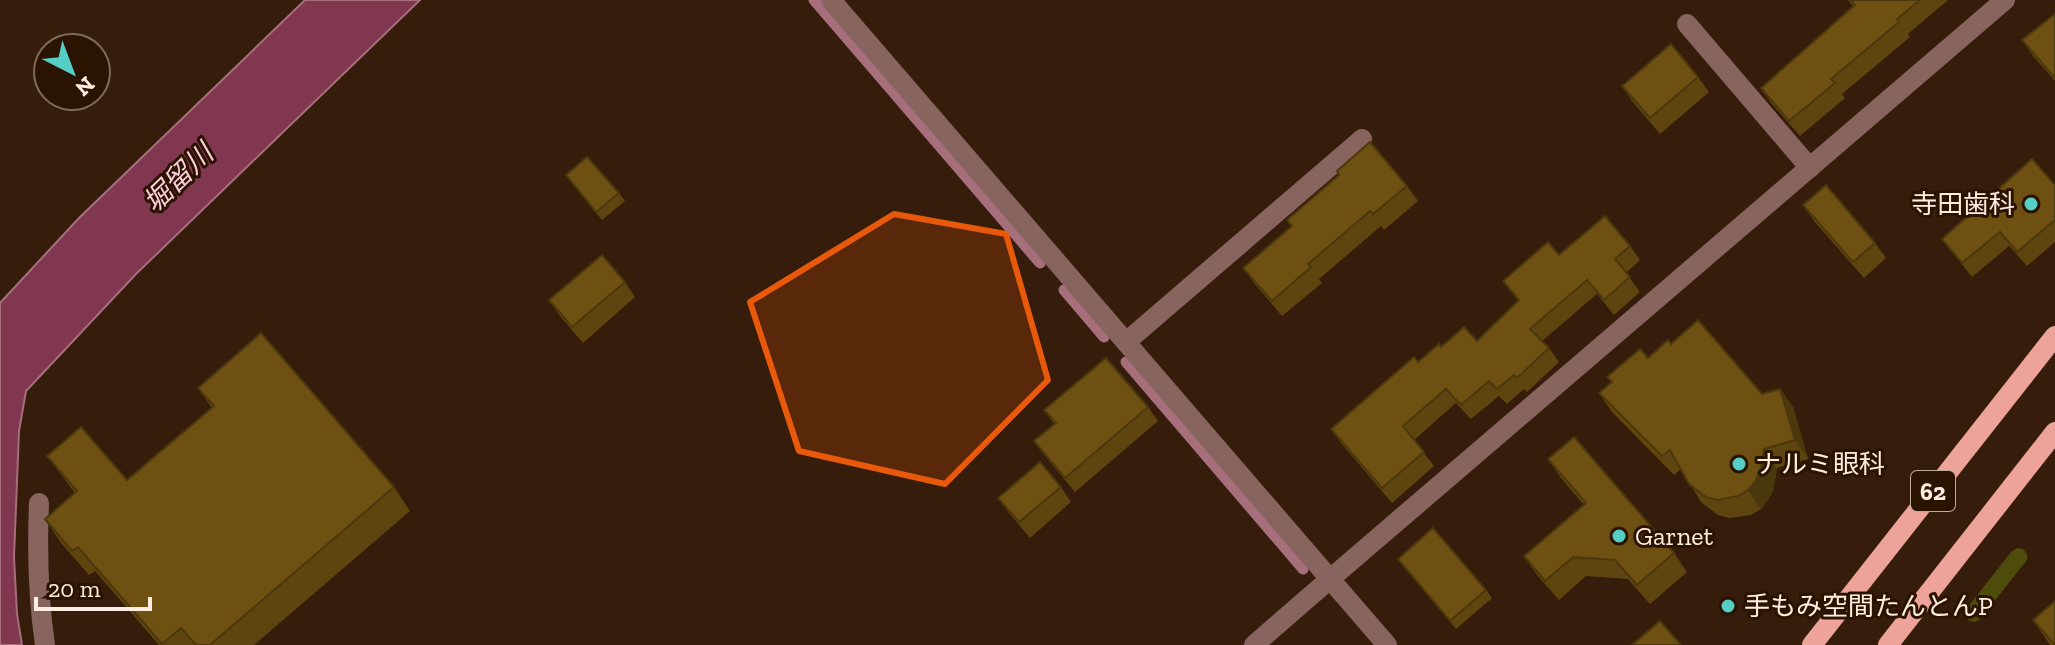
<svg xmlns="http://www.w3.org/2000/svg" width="2055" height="645" viewBox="0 0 2055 645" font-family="'Zilla Slab','Noto Sans JP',serif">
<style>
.green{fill:#4d4c0a}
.water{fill:#813750;stroke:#a76e7c;stroke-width:2}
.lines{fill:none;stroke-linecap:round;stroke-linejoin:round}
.stream{stroke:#a76e7c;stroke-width:11}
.street{stroke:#87645e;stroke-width:20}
.primary{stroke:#eda399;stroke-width:20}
.wall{fill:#5e450f}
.shaded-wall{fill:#4c380d}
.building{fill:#6d5012;stroke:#4c380d;stroke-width:2}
.marked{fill:#e8590c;fill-opacity:0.2;stroke:#e8590c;stroke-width:6;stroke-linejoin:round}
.poi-dot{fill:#55cec5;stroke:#2b1302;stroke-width:3}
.labels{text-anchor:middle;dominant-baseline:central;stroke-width:6;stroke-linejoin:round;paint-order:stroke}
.shield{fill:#2b1302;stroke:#bfac9e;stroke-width:2}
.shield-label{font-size:24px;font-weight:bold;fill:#ffede1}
.poi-label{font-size:26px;fill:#ffede1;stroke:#2b1302;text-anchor:start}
.water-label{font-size:28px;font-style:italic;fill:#fdceda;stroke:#2b1302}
</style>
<rect width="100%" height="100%" fill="#361c0a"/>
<!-- green -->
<path class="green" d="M2017,548L2023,549L2027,554V560L1981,618L1975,622L1969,621L1965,615L1967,608L2011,552Z"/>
<!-- water -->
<path class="water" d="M305,0H420L136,274L26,391L19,431L14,557L17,614L22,645H0V303L79,218Z"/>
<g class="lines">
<!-- stream -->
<g class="stream">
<path d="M814,0L1040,263"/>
<path d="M1064,290L1104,337"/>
<path d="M1126,362L1303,569"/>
</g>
<!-- street -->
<g class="street">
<path d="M831,0L1330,579L1254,645"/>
<path d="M1687,24L1810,168"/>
<path d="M1126,342L1362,139"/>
<path d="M39,503C37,551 38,597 45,645"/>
<path d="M1387,645L1330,579L2005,0"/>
</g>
<!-- primary -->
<g class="primary">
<path d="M1812,645L2055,336"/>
<path d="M1888,645L2055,432"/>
</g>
</g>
<!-- wall -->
<g class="wall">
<path d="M1848,0H1948L1908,34L1910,37L1842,94L1845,98L1800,136L1771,103L1761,88L1853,6Z"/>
<path d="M2055,14V81L2033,56L2022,40Z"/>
<path d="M1698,77L1709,92L1660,134L1632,101L1622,86Z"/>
<path d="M566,175L619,193L625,201L602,220Z"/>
<path d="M2055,185V242L2027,266L2009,246L1972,277L1942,239Z"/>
<path d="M1407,186L1418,201L1384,230L1381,226L1319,279L1322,283L1282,316L1254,283L1243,268L1291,226L1287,220Z"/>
<path d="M1803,205L1875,243L1886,258L1864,278L1814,221Z"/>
<path d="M1630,246L1640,260L1626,273L1640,292L1614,315L1597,294L1542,341L1549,348L1559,362L1527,392L1524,389L1507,404L1499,396L1471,419L1456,403L1414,440L1434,466L1392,503L1341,443L1331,429L1418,362L1441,347L1477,341L1518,301L1503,281L1559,255Z"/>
<path d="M625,282L635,297L583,343L560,316L549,300Z"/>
<path d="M1671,344L1762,394L1780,389L1793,407L1808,459L1777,468L1773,491L1768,500L1761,509L1751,515L1729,518L1718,515L1701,502L1681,469L1674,475L1612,412L1599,393L1611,383L1607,377L1648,358Z"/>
<path d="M198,388L394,487L410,511L254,645H159L95,571L89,575L61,543L45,519L75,493L47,456L127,480L212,408Z"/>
<path d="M1148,407L1158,421L1075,492L1044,455L1034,441L1054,424L1044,410Z"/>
<path d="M1548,459L1674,553L1687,572L1650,604L1628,579L1586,576L1559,600L1537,575L1524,556L1584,505L1561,478Z"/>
<path d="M1061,487L1071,502L1030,538L1009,513L998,498Z"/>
<path d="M1398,559L1486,590L1492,598L1456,629Z"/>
<path d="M2033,620L2055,645H2050Z"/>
</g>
<!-- shaded-wall -->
<g class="shaded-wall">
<path d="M1780,389L1793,407L1808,459L1795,440Z"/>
<path d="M1764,449L1777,468L1773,491L1768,500L1761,509L1748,490Z"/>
</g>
<!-- building -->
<g class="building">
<path d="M1850,0H1920L1897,19L1899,22L1831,79L1835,83L1789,121L1761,88L1855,5Z"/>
<path d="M2055,14V78L2022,40Z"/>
<path d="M1671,44L1698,77L1650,118L1622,86Z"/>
<path d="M1370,142L1407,186L1373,214L1370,211L1308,264L1311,267L1272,301L1243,268L1292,226L1287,220L1339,175L1337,171Z"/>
<path d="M587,157L619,193L596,212L566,175Z"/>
<path d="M2032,159L2055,185V220L2017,252L2000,232L1962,263L1942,239Z"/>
<path d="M1826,185L1875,243L1853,262L1803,205Z"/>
<path d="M1605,216L1630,246L1615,259L1630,277L1604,300L1587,280L1530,329L1549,348L1517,378L1514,375L1497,389L1489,381L1461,405L1446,389L1403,426L1424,452L1382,488L1331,429L1414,357L1418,362L1439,344L1441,347L1464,327L1477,341L1519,300L1503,281L1548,242L1559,255Z"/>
<path d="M602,255L625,282L572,327L549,300Z"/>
<path d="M1698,320L1762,394L1780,389L1795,440L1764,449L1760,472L1755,482L1748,490L1738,496L1717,500L1706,497L1689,484L1670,450L1662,456L1599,393L1612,382L1607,377L1640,349L1648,358L1668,340L1671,344Z"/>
<path d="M261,333L394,487L210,645H196L181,628L162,644L78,547L72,551L45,519L77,491L47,456L81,427L127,480L214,406L198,388Z"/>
<path d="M1106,358L1148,407L1065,478L1034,441L1056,423L1044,410Z"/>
<path d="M1574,437L1674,553L1637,585L1615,560L1573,557L1545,581L1524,556L1586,503L1548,459Z"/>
<path d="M1040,462L1061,487L1019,522L998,498Z"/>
<path d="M1433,528L1486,590L1450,621L1398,559Z"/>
<path d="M2055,601V645L2033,620Z"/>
<path d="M1660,621L1681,645H1632Z"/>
</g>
<!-- marked area -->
<path class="marked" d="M894,214L1006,234L1048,380L945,484L799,451L750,302Z"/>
<!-- markers -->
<g class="poi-dot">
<circle cx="2031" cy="204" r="8"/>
<circle cx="1739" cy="464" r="8"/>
<circle cx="1619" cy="536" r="8"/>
<circle cx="1728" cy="606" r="8"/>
</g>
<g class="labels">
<!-- shield labels -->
<rect class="shield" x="1911" y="471" width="44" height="40" rx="6"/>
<g class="shield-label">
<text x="1933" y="491">62</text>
</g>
<!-- poi labels -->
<g class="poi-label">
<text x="2015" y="204" text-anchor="end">寺田歯科</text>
<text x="1755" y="464">ナルミ眼科</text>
<text x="1635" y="536">Garnet</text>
<text x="1744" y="606">手もみ空間たんとんP</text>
</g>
<!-- water labels -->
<g class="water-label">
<text transform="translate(178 178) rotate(-44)">堀留川</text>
</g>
</g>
<!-- north arrow -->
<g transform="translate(72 72) rotate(138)"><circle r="38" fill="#2b1302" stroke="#806a5b" stroke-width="2"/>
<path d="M0-6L14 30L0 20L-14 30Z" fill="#55cec5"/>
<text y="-12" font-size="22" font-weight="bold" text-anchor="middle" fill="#ffede1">N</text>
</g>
<!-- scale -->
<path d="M36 597v12h114v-12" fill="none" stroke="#ffede1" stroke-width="4"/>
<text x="48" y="597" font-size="24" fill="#ffede1" stroke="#2b1302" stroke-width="6" paint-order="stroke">20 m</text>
</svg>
